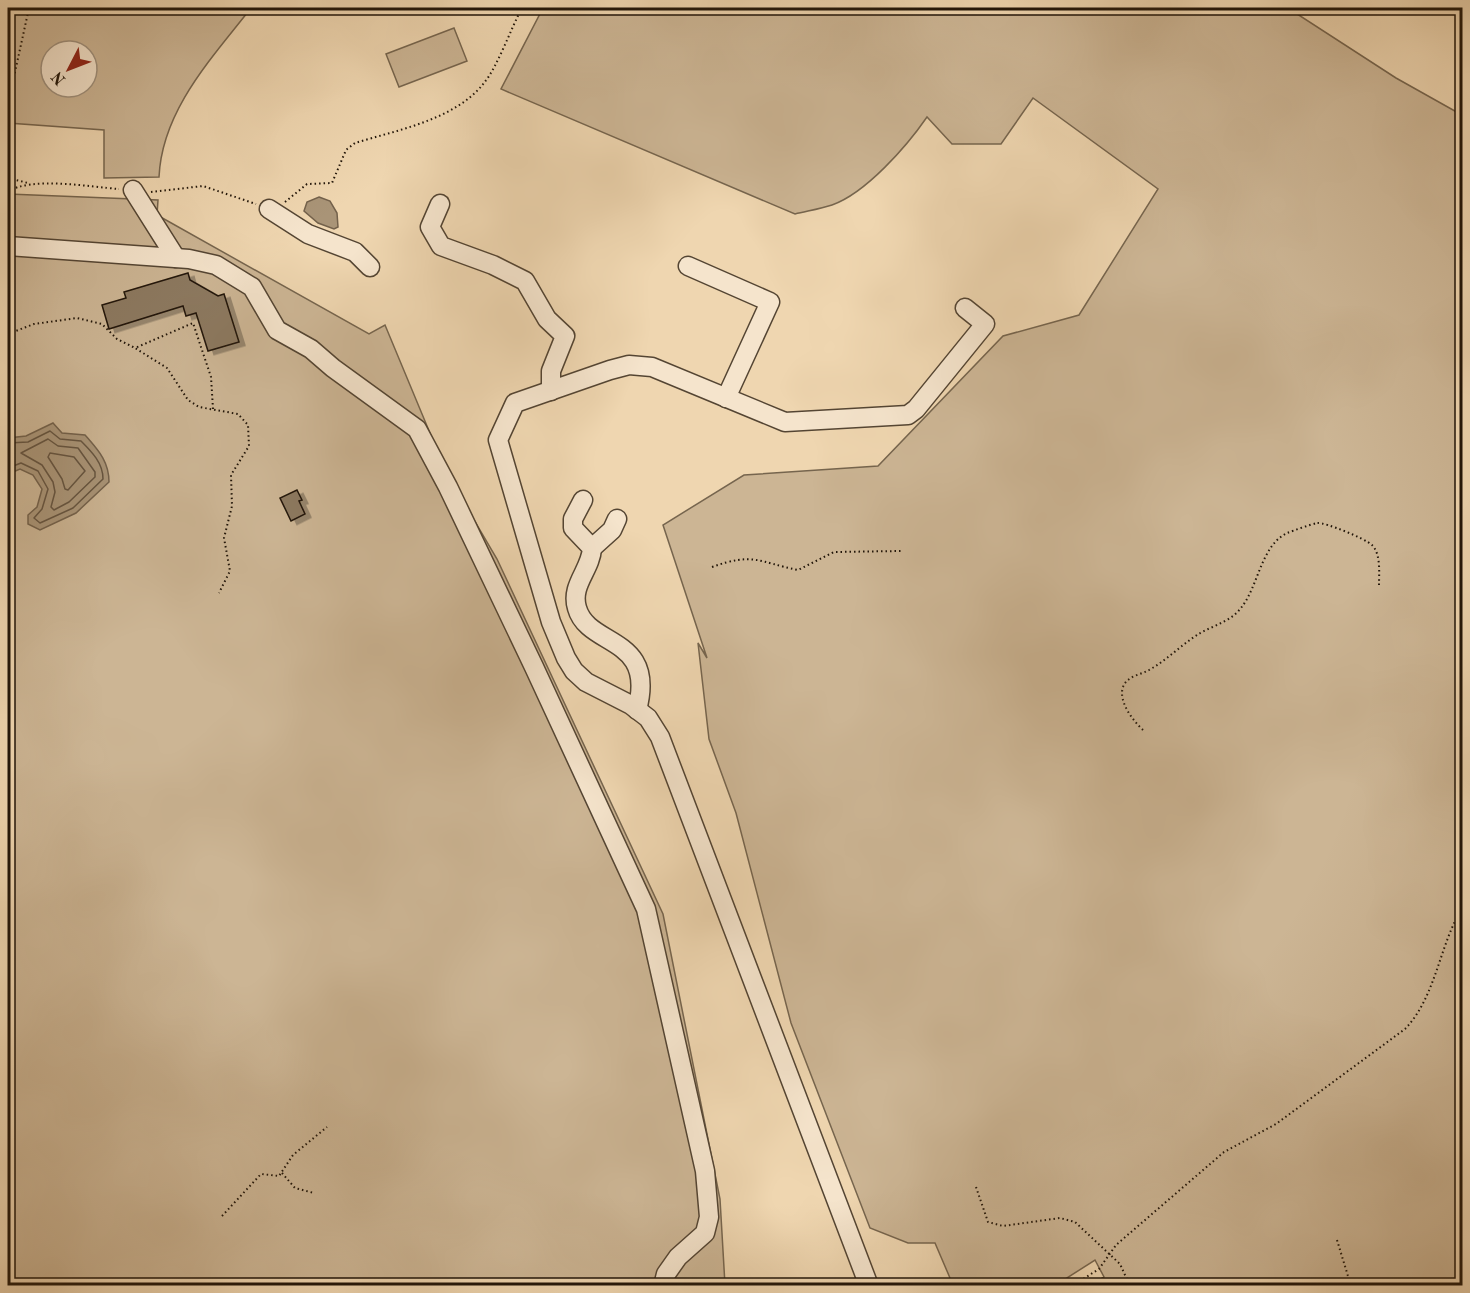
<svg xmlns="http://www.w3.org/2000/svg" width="1470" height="1293" viewBox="0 0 1470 1293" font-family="'Old Standard TT',serif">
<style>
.green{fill:#ccb594;stroke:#76654e;stroke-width:1.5;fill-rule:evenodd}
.water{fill:#a99477;stroke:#73614b;stroke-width:1.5}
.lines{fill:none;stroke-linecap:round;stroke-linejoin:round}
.shore{stroke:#655440;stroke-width:1.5}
.building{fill:#8c7960;stroke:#211509;stroke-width:1.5;filter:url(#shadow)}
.minor-casing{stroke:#544533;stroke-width:21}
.path{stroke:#211509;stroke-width:2;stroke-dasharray:1.5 3;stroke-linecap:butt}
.minor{stroke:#f5e4cc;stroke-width:18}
</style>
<defs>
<filter id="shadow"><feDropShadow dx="6" dy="3.5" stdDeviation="0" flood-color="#0004"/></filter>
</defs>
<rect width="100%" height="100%" fill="#efd6b0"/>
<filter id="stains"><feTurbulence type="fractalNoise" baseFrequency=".00333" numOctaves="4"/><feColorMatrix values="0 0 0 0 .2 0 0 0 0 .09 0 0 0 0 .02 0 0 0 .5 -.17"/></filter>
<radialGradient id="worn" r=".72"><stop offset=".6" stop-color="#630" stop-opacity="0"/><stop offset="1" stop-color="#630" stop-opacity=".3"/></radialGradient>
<!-- green -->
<g class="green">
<path d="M8,8H251C212,58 162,110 159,177L104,178V130L8,123ZM51,51H87V87H51Z"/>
<path d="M543,8H1288L1396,78L1462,115V1285H1090L1104,1277L1095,1260L1056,1285H953L935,1243H908L870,1228L791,1023L736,813L709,739L698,643L707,658L663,525L744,475L878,466L1003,336L1079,315L1158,189L1033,98L1001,144H952L927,117C907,146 866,193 832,205C820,209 807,211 795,214L501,89Z"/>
<path d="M454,28L467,61L399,87L386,54Z"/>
<path d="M8,194L158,200L157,215L369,334L385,325L447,474L497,559L663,914L720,1199L725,1285H8Z"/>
</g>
<!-- water -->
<g class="water">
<path d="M319,197L330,201L337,213L338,227L334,229L318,223L304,211L307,202Z"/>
<path d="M53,423L62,433L85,435C98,450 109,461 109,482L76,513L40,530L28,524V515L37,507L42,489L33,475L20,469L8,474V438L26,436Z"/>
</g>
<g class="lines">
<!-- shore -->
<g class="shore">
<path d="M48,439L58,446L78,448L95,472V477L69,502L54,510L51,507L55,492L53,482L42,465L21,453Z"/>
<path d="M8,443L28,442L50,431L60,439L81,441C92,452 103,463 103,479L73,508L40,523L34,518L42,509L48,489L38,471L21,463L8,468"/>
<path d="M50,453L74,457L85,471L68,490L65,489L62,479L48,457Z"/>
</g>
</g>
<!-- building -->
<g class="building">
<path d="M188,273L190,280L218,296L224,294L239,342L208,351L196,313L186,316L183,306L109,329L102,305L126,298L124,292Z"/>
<path d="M297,490L302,500L299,501L305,514L291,521L280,498Z"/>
</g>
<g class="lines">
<defs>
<g id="minor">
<path d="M133,190L176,258"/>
<path d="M440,204L430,227L441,246L493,265L525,281L547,319L565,336L551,371V391"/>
<path d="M269,209L308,234L355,252L370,267"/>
<path d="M8,246L189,259L216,265L252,287L277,330L311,349L333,368L417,429L448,487L534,667L646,909L705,1171L709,1217L705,1233L678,1257L666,1274L663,1286"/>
<path d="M688,266L770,302L726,398"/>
<path d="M583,500L573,519V528L592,548C591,570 570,585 577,608C588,648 657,635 637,710"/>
<path d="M592,548L612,530L617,519"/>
<path d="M869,1286L660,737L648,718L631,705L586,682L574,671L566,658L551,622L498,440L515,403L610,370L629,365L652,367L785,422L908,415L916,409L985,324L965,308"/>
</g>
</defs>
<!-- minor casing -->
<use href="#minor" class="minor-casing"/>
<!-- path -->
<g class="path">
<path d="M8,104L29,8"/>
<path d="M8,178L28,183"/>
<path d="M8,192C29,176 91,187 119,189"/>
<path d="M151,192L203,186L256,204"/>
<path d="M285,202L307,184L332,183L346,150L355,143C397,130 455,120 484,83C498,66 511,28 522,8"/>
<path d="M8,334L34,324L77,318L102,324L117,339L135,348"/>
<path d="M213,409L211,377L193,323L135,348L167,368L188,400L199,407L238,414L248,425L249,446L231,475L232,506L224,538L230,571L219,593"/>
<path d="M712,567C754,552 758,562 798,570L834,552L902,551"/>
<path d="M1143,730C1133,721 1118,701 1123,687C1127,676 1140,675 1149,670C1167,660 1180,646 1197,635C1208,628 1222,624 1233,616C1259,596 1257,548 1287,533C1295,530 1309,525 1317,523C1325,522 1366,539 1372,545C1381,554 1379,573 1379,585"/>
<path d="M282,1173L295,1188L314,1193"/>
<path d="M976,1187L988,1222L1003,1226L1060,1218L1075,1222L1120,1264L1130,1286"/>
<path d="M222,1216L261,1174L279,1176L293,1155L327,1127"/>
<path d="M1337,1240L1351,1286"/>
<path d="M1072,1286L1099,1269L1116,1245L1224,1152L1276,1124L1405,1029C1436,997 1439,946 1462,908"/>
</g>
<!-- minor -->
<use href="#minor" class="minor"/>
</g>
<!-- margin -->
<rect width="1470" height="1293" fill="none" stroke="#efd6b0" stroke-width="30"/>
<rect x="9" y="9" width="1452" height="1275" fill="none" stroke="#211509" stroke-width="3"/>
<rect x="15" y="15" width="1440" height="1263" fill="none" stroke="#211509" stroke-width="1.5"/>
<!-- north arrow -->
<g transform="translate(69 69) rotate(228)"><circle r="28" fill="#f5e4cc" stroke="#a0917e" stroke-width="1.5"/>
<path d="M0-4.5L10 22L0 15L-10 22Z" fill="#8f2418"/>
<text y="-9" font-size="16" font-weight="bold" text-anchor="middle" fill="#211509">N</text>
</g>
<rect width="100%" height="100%" filter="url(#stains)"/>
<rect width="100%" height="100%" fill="url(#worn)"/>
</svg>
